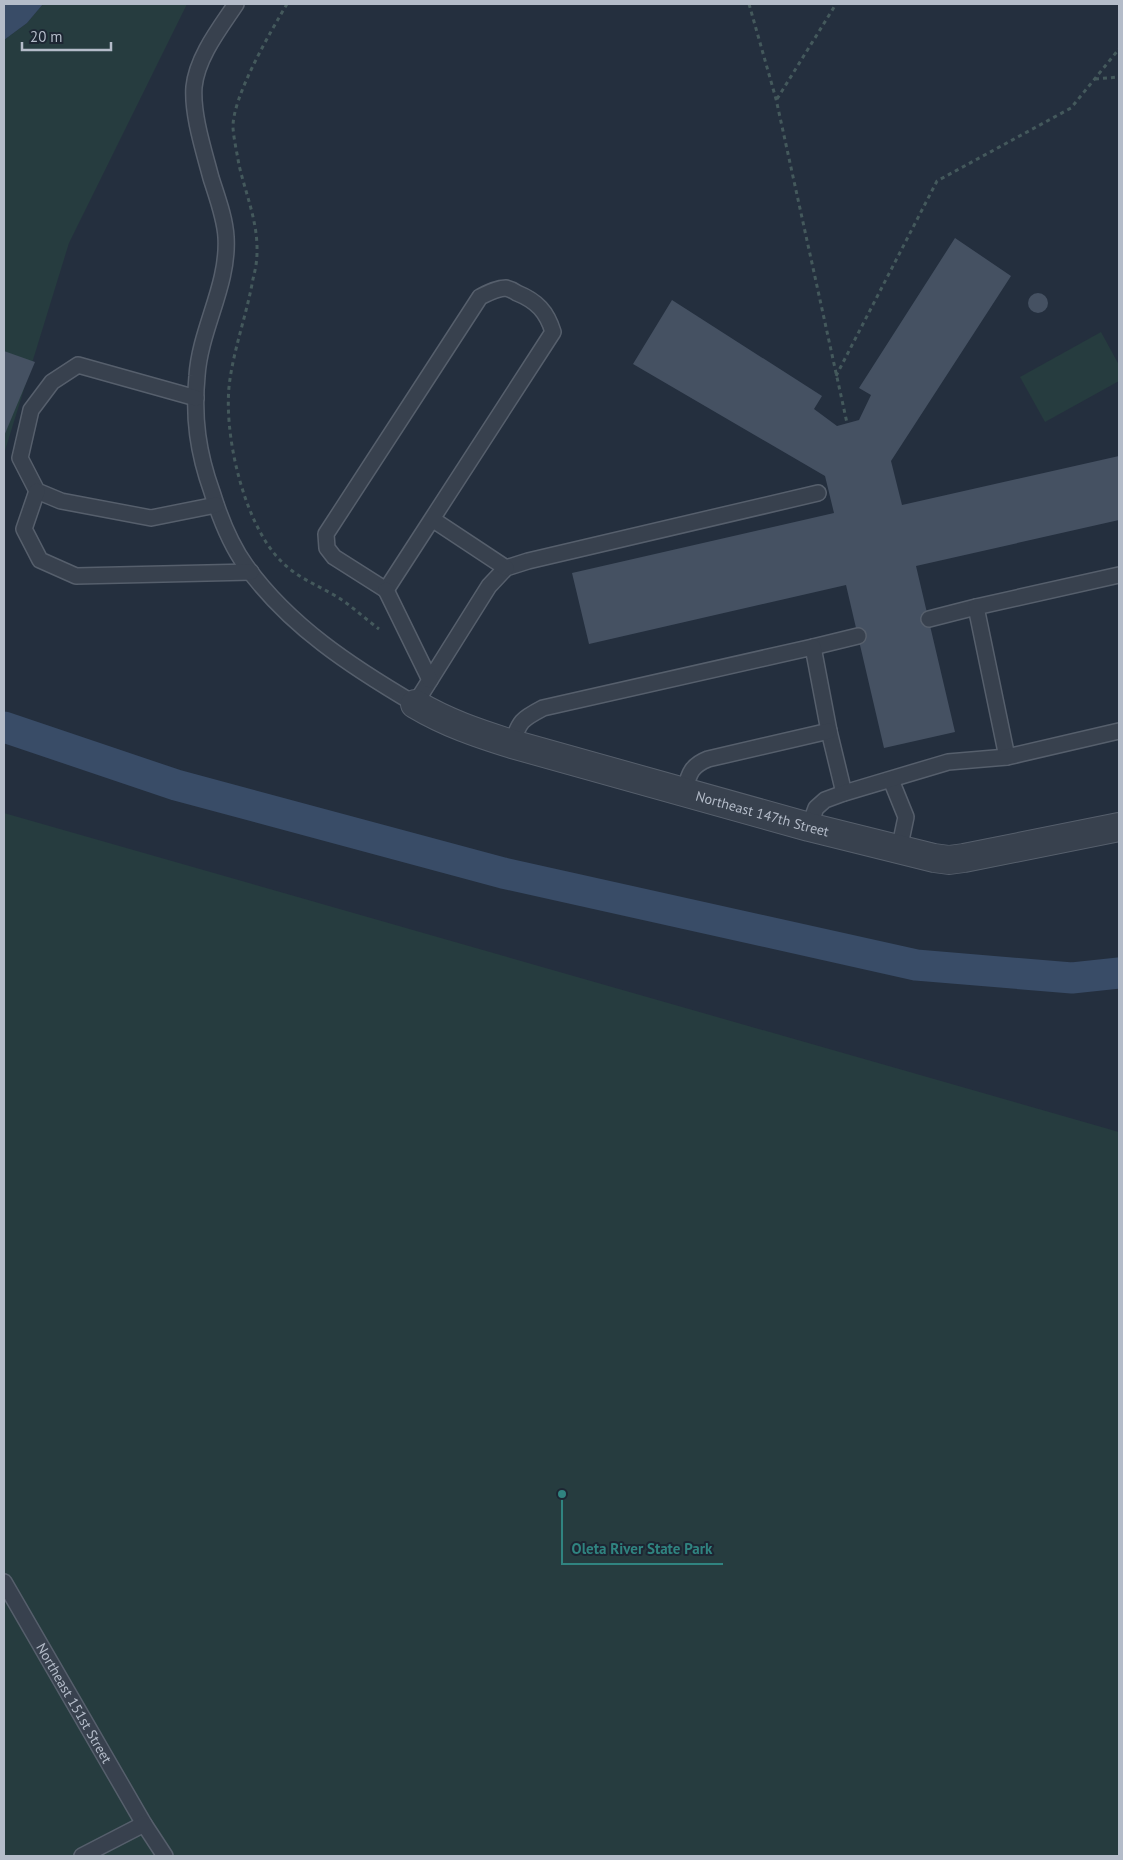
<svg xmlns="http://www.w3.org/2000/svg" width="1123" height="1860" viewBox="0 0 1123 1860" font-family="'PT Sans',sans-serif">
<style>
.green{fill:#263c3f}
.water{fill:#394c67}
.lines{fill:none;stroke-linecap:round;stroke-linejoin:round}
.canal{stroke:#394c67;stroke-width:31}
.building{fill:#455162}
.lane-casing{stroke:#565f6c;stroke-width:18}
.street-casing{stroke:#565f6c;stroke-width:30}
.path{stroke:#44595c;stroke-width:3;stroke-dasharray:4 4;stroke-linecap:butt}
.lane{stroke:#38414e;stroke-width:15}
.street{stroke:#38414e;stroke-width:28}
.labels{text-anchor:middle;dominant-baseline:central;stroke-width:4;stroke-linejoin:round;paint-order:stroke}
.street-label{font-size:14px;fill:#b4bcc9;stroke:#1d2633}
.leader{fill:none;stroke:#308480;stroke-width:2}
.callout-dot{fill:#308480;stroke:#1d2633;stroke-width:2}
.callout-label{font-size:15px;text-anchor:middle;font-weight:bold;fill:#308480;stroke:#1d2633;stroke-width:4;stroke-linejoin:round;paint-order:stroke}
</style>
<rect width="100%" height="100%" fill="#242f3e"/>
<!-- green -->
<g class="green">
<path d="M43,4H187L69,243L4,454V40L27,23Z"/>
<path d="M1101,332L1119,365V381L1045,422L1020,377Z"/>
<path d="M4,813L1119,1132V1856H4Z"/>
</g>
<!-- water -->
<path class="water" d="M4,4H43L27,23L4,40Z"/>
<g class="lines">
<!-- canal -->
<path class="canal" d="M4,727L176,785L503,873L916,965L1072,978L1119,973"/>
</g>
<!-- building -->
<g class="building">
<path d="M955,238L1011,276L891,461L902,505L1119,456V520L916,566L955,732L884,748L846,585L589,644L572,573L834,513L825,476L633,364L672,300L822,396L814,409L837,426L859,420L871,395L859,388Z"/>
<circle cx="1038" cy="303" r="10"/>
<path d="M4,351L35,362L4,436Z"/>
</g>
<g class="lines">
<defs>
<g id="lane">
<path d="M236,4C220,28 197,57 194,87C192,115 204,151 211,178C217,197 225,218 226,237C229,285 200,329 197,376C193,418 198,453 212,492C220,518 230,544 246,566C289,626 352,667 415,704L489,586L506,568L528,561L818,493"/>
<path d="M196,398L78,365L52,382L31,410L20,458L37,491L61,501L151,518L216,505"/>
<path d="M37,491L24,529L40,560L76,576L251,572"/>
<path d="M432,519L386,590L334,557L327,548L326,534L480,297C488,293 497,288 506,288C510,289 514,291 517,293C537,301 547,312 553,332L432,519L506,568"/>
<path d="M386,590L430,680"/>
<path d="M929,619L976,607"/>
<path d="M813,647L858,636"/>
<path d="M512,744C519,721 522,719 543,708L813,647L829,731L844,793"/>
<path d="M1007,757L976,607L1119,575"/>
<path d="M891,780L906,817L899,850"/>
<path d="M684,792C689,775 690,766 708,759L829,731"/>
<path d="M809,827L816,808L825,800L844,793L948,762L1007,757L1119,731"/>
<path id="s1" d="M4,1582L144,1824"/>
<path d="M82,1856L144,1824L165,1856"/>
</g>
<g id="street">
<path id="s2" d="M415,704C447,723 477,733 512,744L809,827L934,858L949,860L964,858L1119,827"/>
</g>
</defs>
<!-- lane casing -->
<use href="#lane" class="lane-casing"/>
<!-- street casing -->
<use href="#street" class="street-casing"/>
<!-- path -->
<g class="path">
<path d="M287,4C271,31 232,97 233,128C234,140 237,153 239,165C246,195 258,222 257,253C257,262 255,271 253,279C247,313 235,345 230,379C222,430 243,522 280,560C296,577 315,584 334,595C350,604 364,618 379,629"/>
<path d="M749,4L776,99L847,423"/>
<path d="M1095,79L1119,77"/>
<path d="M777,99L836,4"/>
<path d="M836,376L937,181L1071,108L1119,49"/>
</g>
<!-- lane -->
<use href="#lane" class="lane"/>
<!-- street -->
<use href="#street" class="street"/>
</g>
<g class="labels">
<!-- street labels -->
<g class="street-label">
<text stroke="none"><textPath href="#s2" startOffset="365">Northeast 147th Street</textPath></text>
<text stroke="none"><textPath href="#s1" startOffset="140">Northeast 151st Street</textPath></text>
</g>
</g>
<!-- callouts -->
<path class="leader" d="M562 1494L562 1564H723"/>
<circle class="callout-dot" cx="562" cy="1494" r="5"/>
<g class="callout-label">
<text x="642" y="1554">Oleta River State Park</text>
</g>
<!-- border -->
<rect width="1123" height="1860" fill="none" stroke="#b4bcc9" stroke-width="10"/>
<!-- scale -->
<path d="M22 42v8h89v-8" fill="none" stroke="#b4bcc9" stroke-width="2.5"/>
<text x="30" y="42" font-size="15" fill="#b4bcc9" stroke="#1d2633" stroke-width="4" paint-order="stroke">20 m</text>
</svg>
